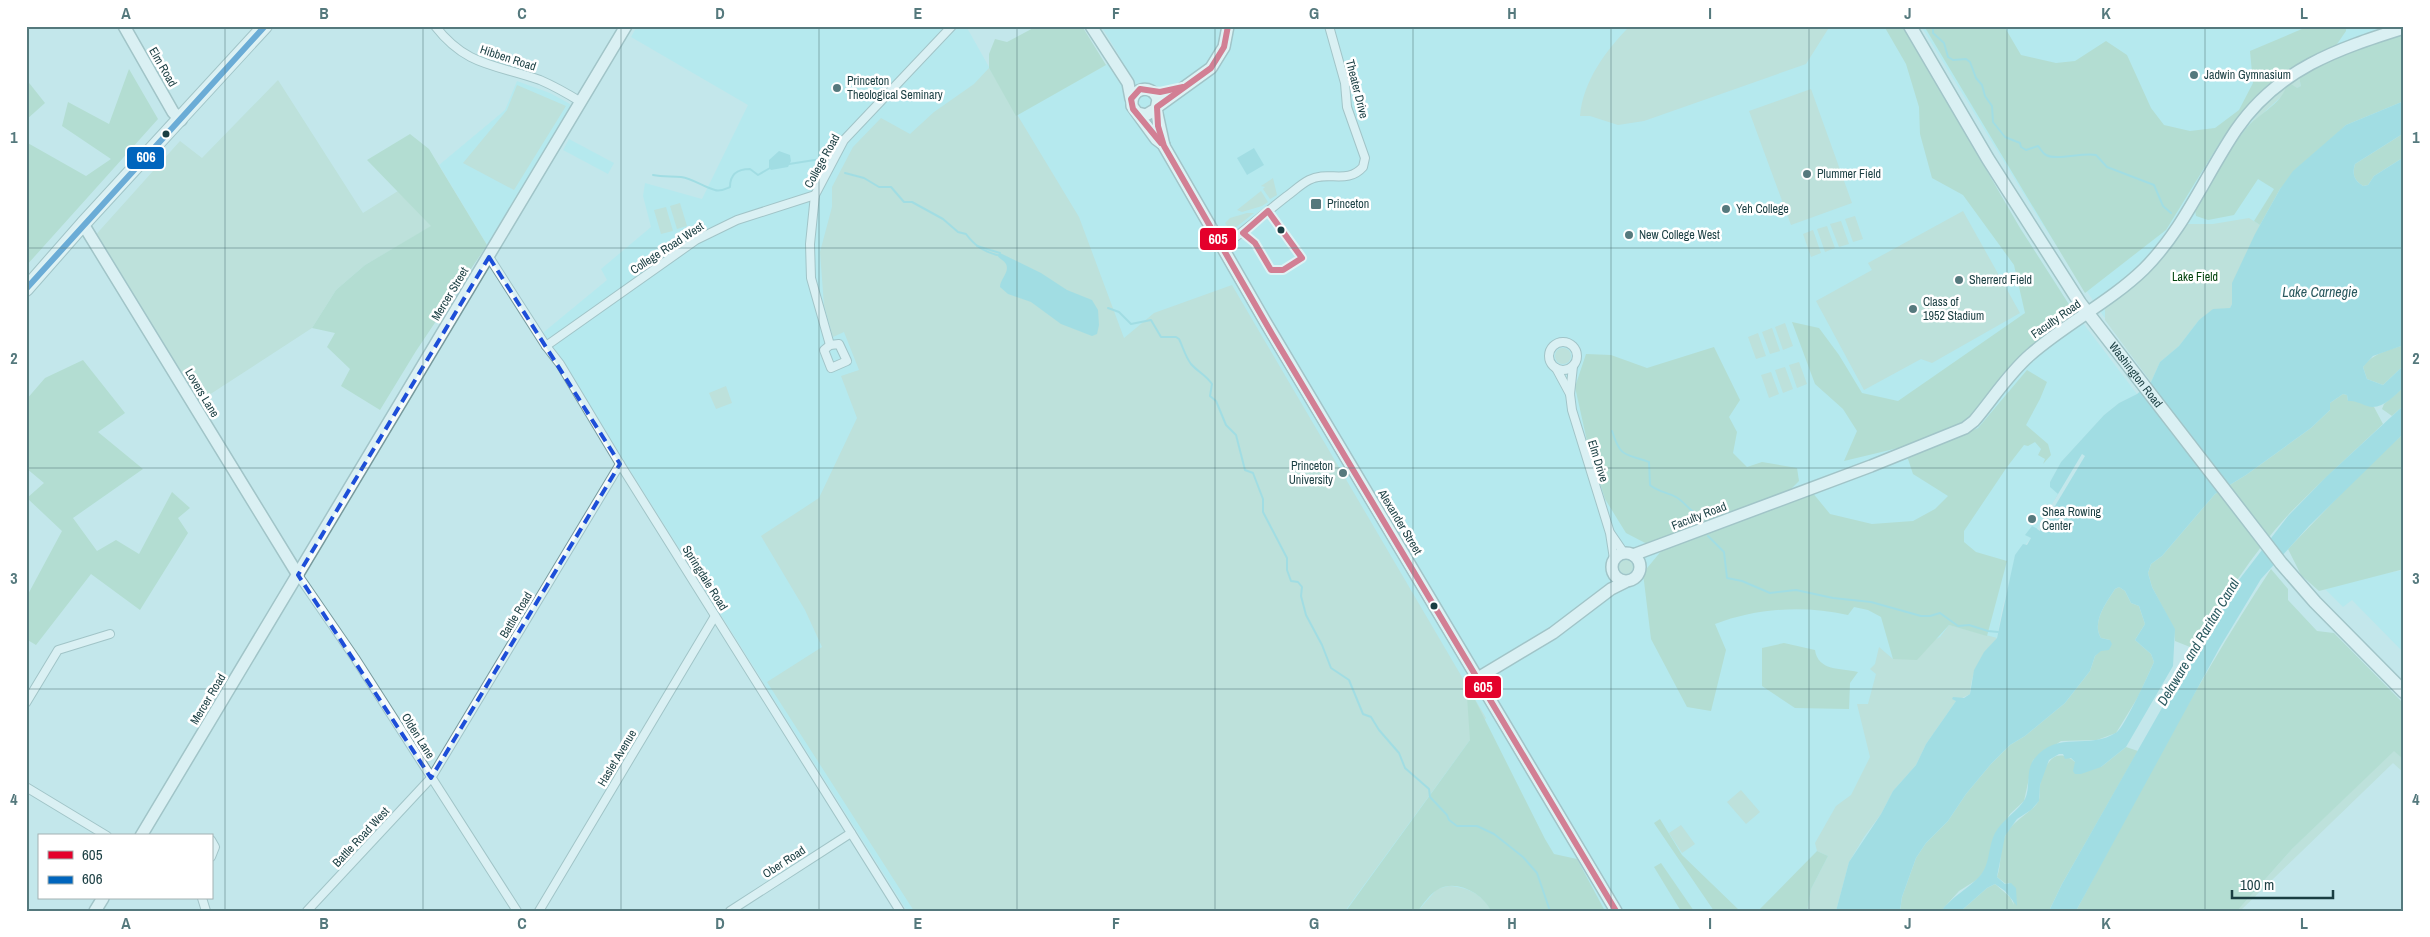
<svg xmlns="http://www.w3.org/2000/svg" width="2430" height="937" viewBox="0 0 2430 937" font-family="'Archivo Narrow',sans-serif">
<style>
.built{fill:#a5eaf2}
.green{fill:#b5d9c7}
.forest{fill:#a0d1b3}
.water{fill:#79d1da}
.pier{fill:#c3e7eb}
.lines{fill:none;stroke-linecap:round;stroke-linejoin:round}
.stream{stroke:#79d1da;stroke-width:2}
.street-casing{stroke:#789a9d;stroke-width:10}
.secondary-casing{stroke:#789a9d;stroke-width:14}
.primary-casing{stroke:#789a9d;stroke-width:15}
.highway-casing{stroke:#789a9d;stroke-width:16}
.street{stroke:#f6fbfc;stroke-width:8}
.secondary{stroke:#f6fbfc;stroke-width:11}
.primary{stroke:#f6fbfc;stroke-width:12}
.highway{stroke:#f6fbfc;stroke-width:14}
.bus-1-casing{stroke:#fff;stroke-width:10}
.bus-2-casing{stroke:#fff;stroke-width:10}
.bus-1{stroke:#e4002b;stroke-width:6}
.bus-2{stroke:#0065bd;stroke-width:6}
.marked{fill:none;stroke:#1d4ed8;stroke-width:4;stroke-dasharray:10 6;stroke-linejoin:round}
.grid{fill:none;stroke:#55797d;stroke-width:1;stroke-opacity:0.55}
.poi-dot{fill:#55797d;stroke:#fff;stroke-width:2}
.bus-dot{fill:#1a3e42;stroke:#fff;stroke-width:2}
.labels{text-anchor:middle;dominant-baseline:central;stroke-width:5;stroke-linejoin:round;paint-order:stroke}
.street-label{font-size:12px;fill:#1a3e42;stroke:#fff}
.poi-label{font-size:12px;fill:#1a3e42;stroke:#fff;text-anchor:start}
.park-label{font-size:12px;fill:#00420b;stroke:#fff}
.water-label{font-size:14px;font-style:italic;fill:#2a595f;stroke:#fff}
.line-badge{stroke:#fff;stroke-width:2}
.badge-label{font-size:14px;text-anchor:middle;font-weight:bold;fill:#fff}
.neatline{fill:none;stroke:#55797d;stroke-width:2}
.grid-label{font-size:16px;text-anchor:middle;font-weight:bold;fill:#55797d}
</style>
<rect width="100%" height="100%" fill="#c3e7eb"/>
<!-- built -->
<g class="built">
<path d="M637,26H947L847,139L859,131L959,26H966L1016,115L1120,57L1101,26H1903L2020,228L2070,306L2137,394L2119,403L2104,415L2061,462L2050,482L2059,493L2037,529L2026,535L2031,538L2014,559L2013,573L2002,609L1997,638L1984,652L1849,862L1836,911H907L563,364L539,336L607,280L601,269L651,227L643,196L645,183L702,199L748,105L631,37Z"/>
<path d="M1921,26H2404V101L2346,125L2280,189L2232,283L2230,308L2199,320L2179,346L2160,362L2151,382L2102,314L2039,219Z"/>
<path d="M517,81L550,93L570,104V108L487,245L439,165L505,110Z"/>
<path d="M569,139L614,163L608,174L563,150Z"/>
<path d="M2404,570V653L2352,600L2343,607L2323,587L2347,580Z"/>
</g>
<!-- green -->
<g class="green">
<path d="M1630,26H1830L1806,64L1644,121L1618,125L1590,116H1580C1583,81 1606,50 1630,26Z"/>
<path d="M989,68L1079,217L1124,338L1154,313L1232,285L1486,718L1345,911H914L767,682L822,647L805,610L761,536L819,498L857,418L841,376L859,370L844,332L833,337L824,305L820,252L832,207V187L853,147L881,118L910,134L934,112L974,84Z"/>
<path d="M2302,73L2299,77L2301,86L2283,95L2246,129L2264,106Z"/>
<path d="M278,80L363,213L398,191L432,226L365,265L336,290L312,328L192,406L92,239L180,141L202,158Z"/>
<path d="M517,85L566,106L514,190L463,163L507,110Z"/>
<path d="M1811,89L1852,203L1791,225L1749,111Z"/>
<path d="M1273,178L1277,195L1270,199L1263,189L1265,187L1261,186Z"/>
<path d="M1261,191L1268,202L1262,206L1242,212L1237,210Z"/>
<path d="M680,203L687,226L677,229L670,206Z"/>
<path d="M666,207L673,231L661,234L654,210Z"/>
<path d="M1963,211L2020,313L1932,363L1921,359L1864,390L1816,301L1872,270L1868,263Z"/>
<path d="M1247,213H1254L1231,231L1225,223L1230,218Z"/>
<path d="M1855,216L1863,239L1853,242L1845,219Z"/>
<path d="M2249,218L2260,225L2232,294V304L2230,308L2199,320L2179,346L2160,362L2151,382L2105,320V308L2150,272L2186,224H2213Z"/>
<path d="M1841,221L1849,244L1839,247L1830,224Z"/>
<path d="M1827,226L1835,248L1825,252L1817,229Z"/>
<path d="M1813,230L1821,253L1811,257L1803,234Z"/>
<path d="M1785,323L1793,346L1783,350L1775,327Z"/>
<path d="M1772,328L1780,351L1770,354L1762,332Z"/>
<path d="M1758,333L1766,356L1756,359L1748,337Z"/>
<circle cx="1563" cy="356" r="8"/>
<path d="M1799,362L1807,384L1797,388L1789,365Z"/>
<path d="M1785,367L1793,389L1783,393L1775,370Z"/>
<path d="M1771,372L1779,394L1769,398L1761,375Z"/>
<path d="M726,386L732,403L716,409L709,393Z"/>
<circle cx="1626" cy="567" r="7"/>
<path d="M1949,625L1997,638C1982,658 1972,667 1970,694L1956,701L1926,744L1916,765L1893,791L1881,814L1864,837L1849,862L1836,911H1807L1811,889L1828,856L1817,851L1815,843L1836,806L1851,795L1870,757L1857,704H1868L1876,674L1870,669L1875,664L1879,647L1893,659L1940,637Z"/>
<path d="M2394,750L2404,760V773L2393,763L2240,911H2237L2292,849Z"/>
<path d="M1741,790L1760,812L1746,824L1727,802Z"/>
<path d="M1681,825L1695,844L1682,853L1669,833Z"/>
<path d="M1449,886C1466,887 1483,894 1491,911H1418L1437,889Z"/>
</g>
<!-- forest -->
<g class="forest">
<path d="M1037,26H1082L1106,65L1016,116L989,68V54L995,39L1007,42Z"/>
<path d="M1884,26H1903L2020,228L2070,306L2068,319L2028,348L1972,417L1919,443L1844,461L1857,431L1843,409L1815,384L1792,322L1819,328L1839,355L1862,393L1898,401L2025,313L2014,265L1963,195L1932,178L1920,134L1919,107L1906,64Z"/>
<path d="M1924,26H2004L2021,55L2056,63L2075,61L2106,41L2127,55L2151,108L2164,125L2190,131L2215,128L2239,110L2253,83L2250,51L2309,26H2346V31L2335,47L2260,101L2222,139L2166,230L2085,293Z"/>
<path d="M2404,33V101L2346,125L2280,189L2260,225L2254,221L2274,189L2258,179L2234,215L2208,220L2196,216L2195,210C2209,183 2225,155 2244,131C2256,115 2280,106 2286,87L2291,84L2297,88L2301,86L2299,77L2314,65Z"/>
<path d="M129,69L158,119L26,266V142L86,176L111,159L62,126L68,102L109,124Z"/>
<path d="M26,79L45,103L26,120Z"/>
<path d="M2404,133V157L2374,176L2368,185L2363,186C2354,180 2352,175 2355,164Z"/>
<path d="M410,134L429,149L487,245L416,351L380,410L341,386L350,369L327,347L335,333L312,328L336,290L365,265L431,226L367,160Z"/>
<path d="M2404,345V365L2383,385L2367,379L2363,367C2373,353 2389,350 2404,345Z"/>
<path d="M1714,347L1740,400L1729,417L1737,432L1733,453L1747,467L1762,462L1797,468L1799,481L1785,495L1649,545L1626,533L1605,499L1587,441L1575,387L1586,354L1611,355L1647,368Z"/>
<path d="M83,360L125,413L98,432L143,469L73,518L97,551L116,540L139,554L172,492L190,508L178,518L188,533L140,610L91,574L36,645L26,639V598L62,531L27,498L44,483L26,468V400L45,378Z"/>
<path d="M2027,370L2047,382L2040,399L2026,425L2048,444L2051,455L2043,464L2045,459L2038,455L2041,449L2035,442L2028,446L2024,445L2007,467L1964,531V542L1976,552L2007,561L1987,636L1949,625L1917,660L1893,659L1881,617L1868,610L1854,607L1848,615C1804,605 1757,608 1715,624L1726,650L1711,711L1687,707L1651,639L1643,573L1662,550L1812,492L1830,514L1872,524L1913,521L1935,509L1948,496L1913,474L1907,456L1978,428Z"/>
<path d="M2404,387V405L2392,416L2382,409L2384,404Z"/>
<path d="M2343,394L2347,395L2348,401H2358L2374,407L2383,424C2351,454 2319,483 2289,514C2252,554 2222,601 2195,649L2175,641L2174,629L2152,587L2148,573L2151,564L2162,556L2215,494L2246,475L2311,428L2330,410V403Z"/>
<path d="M2404,433V569L2319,591L2301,575L2288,549L2366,468Z"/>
<path d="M2271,569L2288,589V600L2317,631L2334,633L2404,704V760L2394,751L2292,849L2237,911H2076C2137,795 2199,678 2271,569Z"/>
<path d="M2119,587L2125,591L2131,603L2139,606L2145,624L2135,640L2151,654L2154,662L2138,697L2116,733L2097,740L2061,741L2033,760L2024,801L2010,814L1991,847L1988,866L1978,879L1959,891L1941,911H1900L1902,897L1916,858L1926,843L1948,821L1966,794L1991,764L2010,745L2025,736L2065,703L2090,671L2095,656L2110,640L2101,638C2091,622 2107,602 2115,589Z"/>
<path d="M1784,643L1815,650C1818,671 1840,668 1858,672L1850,683L1849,709L1795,708L1762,686V648Z"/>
<path d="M1466,682L1545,839L1554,854L1577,859L1605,911H1491C1483,893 1455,878 1437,890C1430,894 1423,904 1418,911H1346L1470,740Z"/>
<path d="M2126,747L2138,751L2062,884L2049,911H1961L1987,888L1995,884L2010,897L2014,905L2009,883L2006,884L1997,877C2002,864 1999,848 2005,836C2012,820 2035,811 2039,800C2040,796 2039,790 2040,785C2044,764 2055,745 2075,762V766L2101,767Z"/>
<path d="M1660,819L1682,855L1740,911H1714L1654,823Z"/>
<path d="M1817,851L1828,856L1811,889L1807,911H1758Z"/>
<path d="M1661,863L1694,911H1681L1679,908L1654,867Z"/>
</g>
<!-- water -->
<g class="water">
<path d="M2404,101V133L2355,164C2352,175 2354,180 2363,186L2368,185L2374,176L2404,157V345L2373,356L2363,367L2367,379L2383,385L2404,365V387C2394,396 2381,411 2367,406C2359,403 2356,401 2348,401L2347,395L2343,394L2330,403V410L2311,428L2246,475L2215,494L2162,556L2151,564L2148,573L2152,587L2175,629L2173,666L2126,747L2101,767L2081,774H2075L2073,771L2075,762L2071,758L2065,759L2063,754H2059L2049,760L2040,785L2039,801L2031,810L2017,819L2005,836L1997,877L2005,884L2011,883L2016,888L2017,906L2005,891L1995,884L1987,888L1961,911H1941C1952,897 1966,890 1978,878C1991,865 1987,849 1995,833C2002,820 2019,810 2025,799C2031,787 2025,771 2034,759C2058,729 2089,751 2117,732C2125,726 2149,673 2154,662L2151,654L2135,640L2145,624L2139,606L2131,603L2125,591L2119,587L2115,589C2107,602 2091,622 2101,638L2110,640L2112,644L2109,650L2101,651L2095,656L2090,671L2065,703L2025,736L2010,745L1991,764L1966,794L1948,821L1926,843L1916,858L1902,897L1900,911H1836L1849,862L1881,814L1893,791L1916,765L1926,744L1956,701L1952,699L1953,697L1964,698L1970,694L1974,670L1984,652L1997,638L2015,555L2023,544L2027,545L2031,538L2025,535L2032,526L2038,529L2058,494L2050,487V482L2061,462L2104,415L2119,403L2137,394L2151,382L2160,362L2179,346L2199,320L2213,309L2230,308L2232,304V283L2255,234L2280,189L2293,171L2346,125Z"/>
<path d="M1254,148L1264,165L1247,175L1237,158Z"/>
<path d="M779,151L790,155L791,161L788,167L771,170L769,168V160Z"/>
<path d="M1000,253L1041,273L1067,290L1092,300L1098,310L1099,325L1097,334L1092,336L1061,324L1031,302L1008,294L1000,287C1000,279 1010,272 1006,264C1004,260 999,259 997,255Z"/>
<path d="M2404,405V433L2309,526L2261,579L2220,647L2076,911H2049L2062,884L2222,602L2288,516L2326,477Z"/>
</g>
<!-- pier -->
<path class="pier" d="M2082,454L2085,456L2040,531L2037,529Z"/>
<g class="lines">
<!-- stream -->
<g class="stream">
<path d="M1933,26V33L1944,43L1948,57L1953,60L1966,59L1970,62L1976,78L1982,85L1985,96L1992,106L1993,122L2005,137L2020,143L2021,147L2026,150L2038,146C2041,149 2042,153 2046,155C2057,161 2082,152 2096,155L2107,167L2154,185L2163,206L2171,213"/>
<path d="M789,164L821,159"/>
<path d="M845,173L864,178L879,187H891L904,202H912L943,219L958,232L966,234C975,246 983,251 997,255"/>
<path d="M653,175C663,177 671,176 681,177C694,179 703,187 715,190C720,192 725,189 730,187C730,174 737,169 750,169L758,175L770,168"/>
<path d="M977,246L1000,253"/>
<path d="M1108,308L1119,312L1131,324L1151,320L1161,337H1176L1179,339C1183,347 1185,356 1191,364C1198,372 1206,375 1212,384L1210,396L1216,401L1226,425L1236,435L1245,470L1253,473L1263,499V512L1287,558V570L1291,581L1298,582L1302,587L1301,596L1306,615L1322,645L1331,668L1349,680L1363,714L1371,717L1379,730L1399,753L1405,768L1429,789L1430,797L1447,815L1449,820L1457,826H1477L1494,834L1523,857L1537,873L1550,911"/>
<path d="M1612,431C1621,459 1625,453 1649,462L1650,485C1658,492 1667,492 1676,497C1685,502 1689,511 1699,515L1700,518"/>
<path d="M1708,536L1724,552L1727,578L1742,581L1770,593L1796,590L1833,598L1871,602L1921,616H1930L1940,613L1958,626L1969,625L1988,631L1998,632"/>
</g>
<defs>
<g id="street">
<path d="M435,26C467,67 495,64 540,80C554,86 568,94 581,102"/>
<path d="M1222,247C1245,231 1265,213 1287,196C1294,191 1301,184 1309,180C1328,170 1347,185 1363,167L1365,158L1347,107L1345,83L1329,26"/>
<path d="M489,257L546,346L560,364L620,464L900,911"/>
<circle cx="1563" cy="356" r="14"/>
<path d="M839,344L847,361L831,368L824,350L830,345Z"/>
<path d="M830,345L811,278L810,244L815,195L844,140L952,26"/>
<path d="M546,346L696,240L737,220L815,195"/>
<path d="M1573,366L1570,394L1572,410L1610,533L1614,559"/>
<path d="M1556,368L1570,394"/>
<path d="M1611,534L1624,553"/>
<path d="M298,575L355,658L517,911"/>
<path d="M26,703L58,650L110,634"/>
<path d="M26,787L107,836"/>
<path d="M211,840L215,847L211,857"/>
<path d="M202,898L206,911"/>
<path d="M307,911L431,778L620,464"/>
<path d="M539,911L715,616"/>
<path d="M730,911L851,833"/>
</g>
<g id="secondary">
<path d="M124,26L173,112L181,120"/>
<path d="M1091,26L1128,83L1131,99"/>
<path d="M1157,107L1211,68L1224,47L1228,26"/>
<path d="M1156,109L1164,146L1266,323L1616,911"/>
<path d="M1138,113L1146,115L1156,109L1158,99C1151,83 1130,88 1132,106L1156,139L1164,145"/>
<path d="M83,224L298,575"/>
<circle cx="1626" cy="567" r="14"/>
<path d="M1633,555L1871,466L1965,428L1974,421C1992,400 2008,374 2030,355C2065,324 2110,302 2144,269C2184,229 2205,176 2236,130C2278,69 2337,49 2404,28"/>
<path d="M1478,678L1553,633L1611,589L1625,582"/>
<path d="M141,836L626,26"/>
<path d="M95,911L103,898"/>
</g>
<g id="primary">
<path id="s1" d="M1910,26L1988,159L2080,303L2281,563L2315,602L2404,692"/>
</g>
<path id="highway" d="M26,289L83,224L265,26"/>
</defs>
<!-- street casing -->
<use href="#street" class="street-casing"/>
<!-- secondary casing -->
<use href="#secondary" class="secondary-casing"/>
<!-- primary casing -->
<use href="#primary" class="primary-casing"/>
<!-- highway casing -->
<use href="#highway" class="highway-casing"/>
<!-- street -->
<use href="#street" class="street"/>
<!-- secondary -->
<use href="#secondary" class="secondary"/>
<!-- primary -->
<use href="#primary" class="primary"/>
<!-- highway -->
<use href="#highway" class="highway"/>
<defs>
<g id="bus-1">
<path d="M1228,26L1224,47L1211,68L1157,107L1158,126L1164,146L1272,334L1616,911"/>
<path d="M1161,143L1133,109L1131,99L1140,89L1160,92L1183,87"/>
<path d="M1268,211L1302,258L1283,270H1271L1255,243L1243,233Z"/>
</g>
<path id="bus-2" d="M26,289L265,26"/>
</defs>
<!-- bus-1 casing -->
<use href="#bus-1" class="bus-1-casing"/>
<!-- bus-2 casing -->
<use href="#bus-2" class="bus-2-casing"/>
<!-- bus-1 -->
<use href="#bus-1" class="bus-1"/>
<!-- bus-2 -->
<use href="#bus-2" class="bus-2"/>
</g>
<!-- marked area -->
<path d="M0 0H2430V937H0ZM489,257L620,464L431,778L298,575Z" fill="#c3e7eb" fill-opacity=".55" fill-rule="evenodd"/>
<path class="marked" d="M489,257L620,464L431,778L298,575Z"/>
<!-- grid -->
<path class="grid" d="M225,26V911M423,26V911M621,26V911M819,26V911M1017,26V911M1215,26V911M1413,26V911M1611,26V911M1809,26V911M2007,26V911M2205,26V911M26,248H2404M26,468H2404M26,689H2404"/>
<!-- markers -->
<g class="poi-dot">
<circle cx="2194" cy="75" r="5"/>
<circle cx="837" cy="88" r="5"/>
<circle cx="1807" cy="174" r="5"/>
<rect x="1310" y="198" width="12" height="12" rx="2.5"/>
<circle cx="1726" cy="209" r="5"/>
<circle cx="1629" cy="235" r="5"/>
<circle cx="1959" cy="280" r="5"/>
<circle cx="1913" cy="309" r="5"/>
<circle cx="1343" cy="473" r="5"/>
<circle cx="2032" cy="519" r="5"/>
</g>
<g class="bus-dot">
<circle cx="166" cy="134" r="4.5"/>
<circle cx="1281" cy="230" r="4.5"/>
<circle cx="1434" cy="606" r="4.5"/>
</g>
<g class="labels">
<!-- street labels -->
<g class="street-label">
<text transform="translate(508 58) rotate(18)">Hibben Road</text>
<text transform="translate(163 67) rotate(60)">Elm Road</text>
<text transform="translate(1357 89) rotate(76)">Theater Drive</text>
<text transform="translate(822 161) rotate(-61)">College Road</text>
<text transform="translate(667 248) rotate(-33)">College Road West</text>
<text transform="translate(450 294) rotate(-59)">Mercer Street</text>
<text transform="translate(2056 319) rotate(-35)">Faculty Road</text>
<text stroke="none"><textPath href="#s1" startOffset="416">Washington Road</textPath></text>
<text transform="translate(202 393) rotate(59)">Lovers Lane</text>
<text transform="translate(1598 461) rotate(73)">Elm Drive</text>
<text transform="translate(1699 516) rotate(-21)">Faculty Road</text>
<text transform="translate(1400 522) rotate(59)">Alexander Street</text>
<text transform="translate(705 578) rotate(58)">Springdale Road</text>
<text transform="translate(516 615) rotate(-59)">Battle Road</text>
<text transform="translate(208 699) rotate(-59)">Mercer Road</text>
<text transform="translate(418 736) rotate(58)">Olden Lane</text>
<text transform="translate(617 758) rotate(-59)">Haslet Avenue</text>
<text transform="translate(361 837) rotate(-47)">Battle Road West</text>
<text transform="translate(784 862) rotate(-33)">Ober Road</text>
</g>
<!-- poi labels -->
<g class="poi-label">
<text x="2204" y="75">Jadwin Gymnasium</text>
<text x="847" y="81">Princeton<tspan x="847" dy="14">Theological Seminary</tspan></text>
<text x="1817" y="174">Plummer Field</text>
<text x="1327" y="204">Princeton</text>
<text x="1736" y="209">Yeh College</text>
<text x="1639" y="235">New College West</text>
<text x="1969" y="280">Sherrerd Field</text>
<text x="1923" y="302">Class of<tspan x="1923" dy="14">1952 Stadium</tspan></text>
<text x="1333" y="466" text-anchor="end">Princeton<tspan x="1333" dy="14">University</tspan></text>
<text x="2042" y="512">Shea Rowing<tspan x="2042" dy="14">Center</tspan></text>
</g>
<!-- park labels -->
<g class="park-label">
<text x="2195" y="277">Lake Field</text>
</g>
<!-- water labels -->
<g class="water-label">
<text x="2320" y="292">Lake Carnegie</text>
<text transform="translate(2198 642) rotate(-59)">Delaware and Raritan Canal</text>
</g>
</g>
<g class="line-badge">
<rect x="126" y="146" width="39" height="24" rx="5" fill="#0065bd"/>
<rect x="1199" y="227" width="38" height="24" rx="5" fill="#e4002b"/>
<rect x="1464" y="675" width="38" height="24" rx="5" fill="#e4002b"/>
</g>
<g class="badge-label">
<text x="146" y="162">606</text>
<text x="1218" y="244">605</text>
<text x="1483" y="692">605</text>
</g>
<!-- border -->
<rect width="2430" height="937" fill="none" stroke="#ffffff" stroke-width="55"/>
<!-- legend -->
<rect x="38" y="834" width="175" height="65" fill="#ffffff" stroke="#a3b2b3"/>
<rect x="48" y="851" width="25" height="8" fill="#e4002b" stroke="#a3b2b3"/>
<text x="82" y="860" font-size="15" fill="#1a3e42">605</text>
<rect x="48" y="876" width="25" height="8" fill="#0065bd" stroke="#a3b2b3"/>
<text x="82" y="884" font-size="15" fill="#1a3e42">606</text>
<!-- scale -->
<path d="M2232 890v8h101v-8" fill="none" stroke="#1a3e42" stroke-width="2.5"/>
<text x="2240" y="890" font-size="15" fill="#1a3e42" stroke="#ffffff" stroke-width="4" paint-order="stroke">100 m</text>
<rect x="28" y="28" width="2374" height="882" class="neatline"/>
<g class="grid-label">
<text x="126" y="19">A</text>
<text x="324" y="19">B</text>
<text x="522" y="19">C</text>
<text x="720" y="19">D</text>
<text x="918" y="19">E</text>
<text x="1116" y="19">F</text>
<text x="1314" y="19">G</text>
<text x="1512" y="19">H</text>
<text x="1710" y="19">I</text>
<text x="1908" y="19">J</text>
<text x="2106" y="19">K</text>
<text x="2304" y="19">L</text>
<text x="14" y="143">1</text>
<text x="2416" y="143">1</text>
<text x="14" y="364">2</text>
<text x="2416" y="364">2</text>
<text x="14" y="584">3</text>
<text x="2416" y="584">3</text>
<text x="14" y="805">4</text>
<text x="2416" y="805">4</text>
<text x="126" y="929">A</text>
<text x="324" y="929">B</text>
<text x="522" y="929">C</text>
<text x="720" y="929">D</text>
<text x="918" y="929">E</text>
<text x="1116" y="929">F</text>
<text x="1314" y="929">G</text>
<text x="1512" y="929">H</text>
<text x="1710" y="929">I</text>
<text x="1908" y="929">J</text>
<text x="2106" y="929">K</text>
<text x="2304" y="929">L</text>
</g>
</svg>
